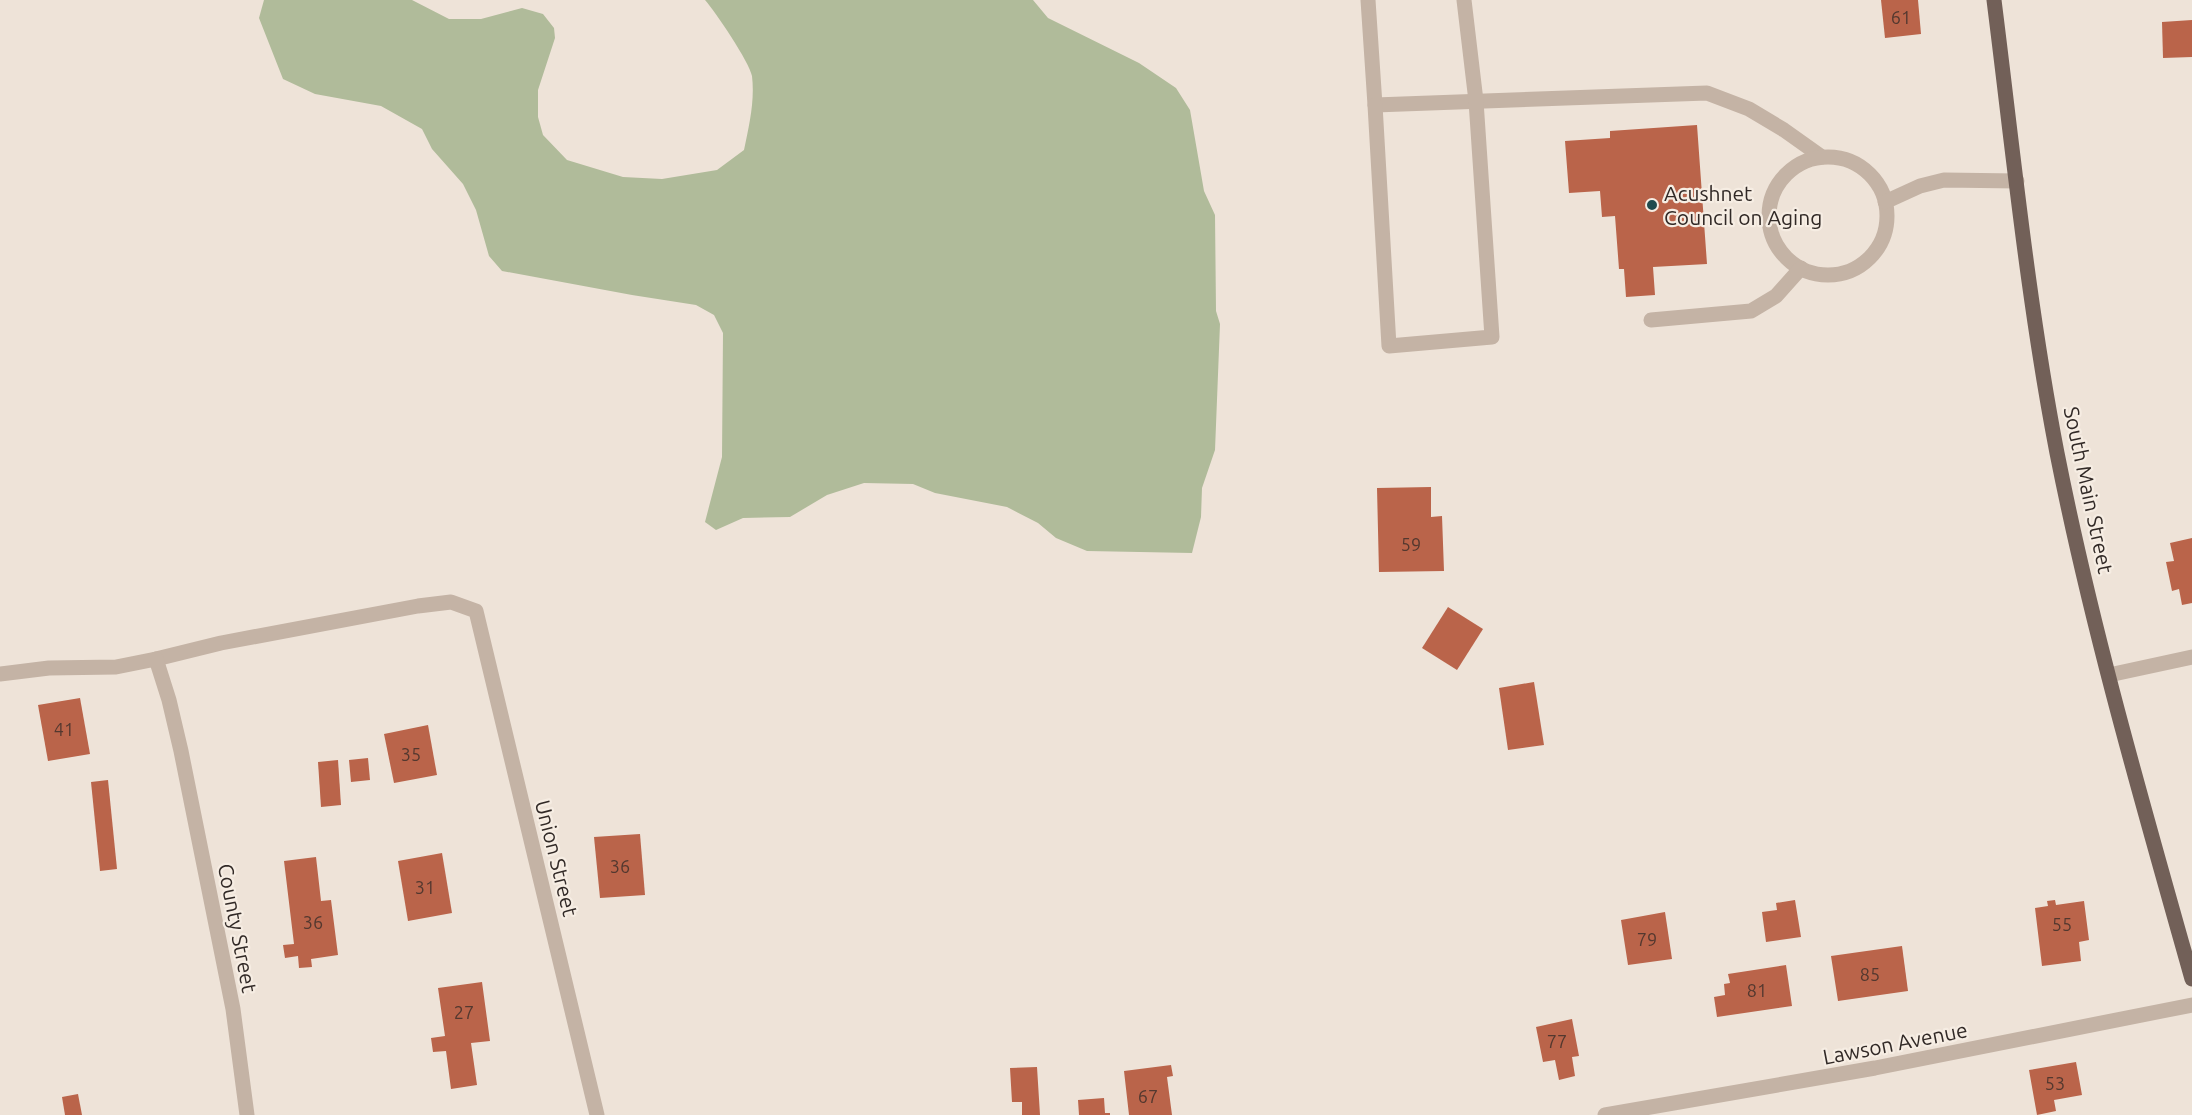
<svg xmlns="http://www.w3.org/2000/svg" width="2192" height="1115" viewBox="0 0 2192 1115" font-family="Ubuntu,sans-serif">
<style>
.green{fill:#b0bb9a}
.building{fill:#ba644a}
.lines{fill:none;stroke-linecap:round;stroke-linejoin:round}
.minor{stroke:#c4b3a5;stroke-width:15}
.major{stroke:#726058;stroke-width:15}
.poi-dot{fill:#204b4e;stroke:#f6ede3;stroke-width:2}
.labels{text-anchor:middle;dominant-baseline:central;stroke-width:4.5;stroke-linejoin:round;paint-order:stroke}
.number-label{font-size:18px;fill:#53382f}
.poi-label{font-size:21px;fill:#312926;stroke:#f6ede3;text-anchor:start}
.street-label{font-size:21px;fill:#312926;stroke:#f6ede3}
</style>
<rect width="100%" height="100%" fill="#eee3d8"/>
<!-- green -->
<path class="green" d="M264,0H412L449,19H481L522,8L543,14L554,28L555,38L538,90V117L543,135L567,160L623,177L662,179L717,170L744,150C749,126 755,101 752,76C750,63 715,11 705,0H1033L1048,18L1139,63L1176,88L1190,110L1204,191L1215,215L1216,311L1220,324L1215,450L1202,488L1201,517L1192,553L1087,551L1056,538L1038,523L1007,507L935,493L913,484L864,483L827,495L790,517L743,518L716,530L705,522L722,457L723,333L714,315L696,305L632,295L502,271L489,256L476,210L463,184L432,149L422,129L381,106L315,94L283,79L259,18Z"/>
<!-- building -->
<g class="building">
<path d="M1881,0H1918L1921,34L1885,38Z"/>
<path d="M2192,20V57L2163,58L2162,22Z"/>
<path d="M1697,125L1707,264L1653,267L1655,295L1626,297L1624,269H1619L1615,216L1602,217L1600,191L1569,193L1565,141L1610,138V131Z"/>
<path d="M1431,487V517L1442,516L1444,571L1379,572L1377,488Z"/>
<path d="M2192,538V603L2182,605L2179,589L2172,591L2166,562L2174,561L2170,543Z"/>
<path d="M1448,607L1483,629L1457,670L1422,648Z"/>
<path d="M1534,682L1544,745L1508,750L1499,688Z"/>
<path d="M80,698L90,754L48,761L38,705Z"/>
<path d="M428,725L437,775L394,783L384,734Z"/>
<path d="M368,758L370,780L351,782L349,760Z"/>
<path d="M338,760L341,805L321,807L318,762Z"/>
<path d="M108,780L117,869L100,871L91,782Z"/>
<path d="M640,834L645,895L600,898L594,837Z"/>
<path d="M442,853L452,913L408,921L398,861Z"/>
<path d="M316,857L321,901L331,900L338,955L311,959L312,967L299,968L298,956L285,958L283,945L294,944L284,861Z"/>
<path d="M1795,900L1801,937L1766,942L1762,912L1777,910L1776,903Z"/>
<path d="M2055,900L2056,905L2084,901L2089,940L2079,942L2081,961L2042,966L2035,908L2048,906L2047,901Z"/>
<path d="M1665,912L1672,959L1628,965L1621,920Z"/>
<path d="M1902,946L1908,991L1838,1001L1831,956Z"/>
<path d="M1786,965L1792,1006L1717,1017L1714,997L1725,995L1724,984L1730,983L1728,974Z"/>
<path d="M482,982L490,1041L471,1043L477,1085L451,1089L446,1051L433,1052L431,1038L445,1036L438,988Z"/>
<path d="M1572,1019L1579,1056L1572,1057L1575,1076L1559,1080L1555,1060L1543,1062L1536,1027Z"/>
<path d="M2076,1062L2082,1095L2054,1100L2056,1111L2037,1115L2029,1070Z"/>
<path d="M1171,1065L1173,1076L1167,1077L1172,1115H1129L1124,1071Z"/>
<path d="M1037,1067L1040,1115H1022V1102H1012L1010,1068Z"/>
<path d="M78,1094L82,1115H65L62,1097Z"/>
<path d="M1104,1098L1105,1113H1110V1115H1079L1078,1100Z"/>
</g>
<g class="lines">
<!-- minor -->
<g class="minor">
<path d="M1368,0L1375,105L1707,93L1749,109L1784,130L1822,157"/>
<path d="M1375,105L1389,346L1492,337L1476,101L1464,0"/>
<circle cx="1828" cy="216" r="59"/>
<path d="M1885,202L1920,186L1944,180L2017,181"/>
<path d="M1651,320L1751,311L1776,296L1801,268"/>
<path d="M156,659L221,643L418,606L451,602L476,611L597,1115"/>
<path d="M0,674L49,668L116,667L156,659L169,700L181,751L233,1009L247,1115"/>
<path d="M2109,675L2192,657"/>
<path d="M1605,1115L1875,1068L2192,1005"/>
</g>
<!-- major -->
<path class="major" d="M1994,0C2013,151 2028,303 2057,453C2092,630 2143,805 2192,979"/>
</g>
<!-- markers -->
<circle class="poi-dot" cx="1652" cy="205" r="6"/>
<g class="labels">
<!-- number labels -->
<g class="number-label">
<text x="1901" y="17">61</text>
<text x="1411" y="544">59</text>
<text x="64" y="729">41</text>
<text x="411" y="754">35</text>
<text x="620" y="866">36</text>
<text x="425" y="887">31</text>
<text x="313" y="922">36</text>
<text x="2062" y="924">55</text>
<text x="1647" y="939">79</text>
<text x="1870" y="974">85</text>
<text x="1757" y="990">81</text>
<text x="464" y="1012">27</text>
<text x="1557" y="1041">77</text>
<text x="2055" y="1083">53</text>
<text x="1148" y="1096">67</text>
</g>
<!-- poi labels -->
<g class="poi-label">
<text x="1664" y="193">Acushnet<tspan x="1664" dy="24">Council on Aging</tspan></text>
</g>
<!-- street labels -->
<g class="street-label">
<text transform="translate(2089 490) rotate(78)">South Main Street</text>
<text transform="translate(557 858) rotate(76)">Union Street</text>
<text transform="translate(238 928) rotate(79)">County Street</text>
<text transform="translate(1895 1043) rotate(-11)">Lawson Avenue</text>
</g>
</g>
</svg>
